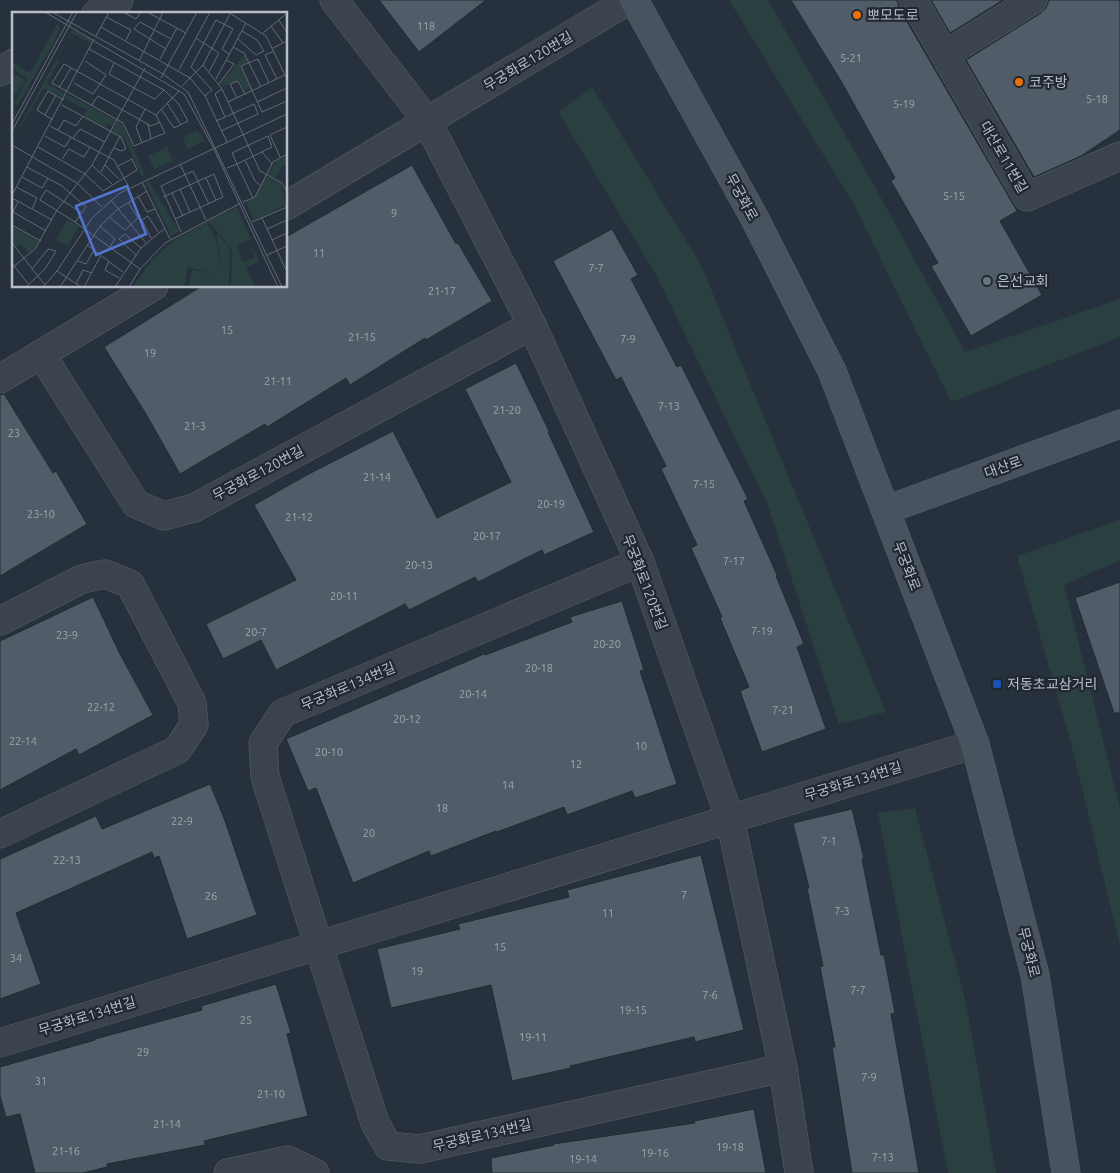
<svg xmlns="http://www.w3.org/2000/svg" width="1120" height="1173" viewBox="0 0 1120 1173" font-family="Ubuntu,'Noto Sans KR',sans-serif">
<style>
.green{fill:#2a3f3f}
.building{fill:#505c67;stroke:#222a34}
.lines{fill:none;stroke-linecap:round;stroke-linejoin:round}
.minor-casing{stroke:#59616b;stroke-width:29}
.secondary-casing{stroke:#59616b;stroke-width:29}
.minor{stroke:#3b434d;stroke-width:28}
.secondary{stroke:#495360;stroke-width:28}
.food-dot{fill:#e8710a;stroke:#202832;stroke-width:2}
.worship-dot{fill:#6b7280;stroke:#202832;stroke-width:2}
.transit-dot{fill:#1a4fb4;stroke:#202832;stroke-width:2}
.labels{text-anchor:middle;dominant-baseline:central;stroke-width:4.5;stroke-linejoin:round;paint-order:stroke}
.number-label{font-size:11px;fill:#9da6b0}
.poi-label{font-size:14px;fill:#b7bec8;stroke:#202832;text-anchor:start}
.street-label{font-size:14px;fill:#b7bec8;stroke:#202832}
.inset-road{fill:none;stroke:#616975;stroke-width:1}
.view{fill:#5375d2;fill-opacity:0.15;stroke:#5375d2;stroke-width:2.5}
.inset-edge{fill:none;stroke:#b7bec8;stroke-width:2.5}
</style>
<rect width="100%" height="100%" fill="#27313d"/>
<!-- green -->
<g class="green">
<path d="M729,0H768L875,187L965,352L1120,299V337L951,402L854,205Z"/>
<path d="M592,87L701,265L886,712L839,724L767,503L657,277L558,112Z"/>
<path d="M1120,520V560L1064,585L1120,809V946L1071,743L1017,556Z"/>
<path d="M915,808L966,1003L996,1173H948L878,813Z"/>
</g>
<!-- building -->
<g class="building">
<path d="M379,0H486L419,52Z"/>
<path d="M791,0H897L899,8L1017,211L1000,221L1042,295L971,336L931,266L938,263L891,181L895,178L841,81Z"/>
<path d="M931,0H1003L950,33Z"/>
<path d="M1049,0H1120V130L1081,156L1034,177L966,60L1041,13L1046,8Z"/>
<path d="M412,165L456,244L458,243L492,301L426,340L425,338L350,385L346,378L267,427L265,424L180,474L146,414L104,347L202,286H286V237Z"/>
<path d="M612,229L638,275L631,279L677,367L681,365L748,499L744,501L777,575L776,576L804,644L797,647L826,729L762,752L740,691L749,687L720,618L722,617L691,548L697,545L661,469L666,466L621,377L616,380L553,261Z"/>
<path d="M516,363L549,431L548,432L594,532L544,555L542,550L478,582L475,577L409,610L405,604L276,670L261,640L223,659L206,624L296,580L254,505L305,476L393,431L437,518L511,482L465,389Z"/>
<path d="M4,394L53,473L56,471L87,524L0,576V395Z"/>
<path d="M1120,582V713H1114L1075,598Z"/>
<path d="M93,597L120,654L153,715L79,755L76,749L0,790V641Z"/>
<path d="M622,601L644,670L640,671L677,784L635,798L632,791L567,815L564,807L497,832L496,831L431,856L429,851L353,883L316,788L308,791L286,739L484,654L485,655L572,622L570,617Z"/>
<path d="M210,784L224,818L257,915L187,939L159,856L154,858L152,852L16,913L41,984L0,999V859L96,816L102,829Z"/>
<path d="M852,809L864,859H862L881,955H884L895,1013L891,1014L919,1173H852L832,1047H835L820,967L823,966L807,888H809L793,823Z"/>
<path d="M701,855L744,1030L695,1042L694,1037L570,1066L571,1068L512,1081L491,985L391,1008L377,949L460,929L458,924L569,897L567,890Z"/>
<path d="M276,984L291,1033L287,1034L308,1116L204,1141L205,1145L107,1164V1167L83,1173H35L20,1114L6,1117L0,1096V1067L95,1040V1039L202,1010L201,1006Z"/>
<path d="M754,1109L766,1173H492L491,1158L554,1145L553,1144L695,1123L694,1121Z"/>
</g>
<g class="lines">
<defs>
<g id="minor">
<path d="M334,0L427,121L532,325L640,562L730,819L783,1068L799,1173"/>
<path d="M913,0L1027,197L1120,156"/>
<path d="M96,14L119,0"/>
<path d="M946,54L1033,0"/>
<path d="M0,72L14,63"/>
<path d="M286,206L629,0"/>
<path d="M41,354L136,504L164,516L194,508L532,325"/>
<path d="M0,379L154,286"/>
<path d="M640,562L283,713L263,743L265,777L375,1123L388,1146L420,1149L783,1068"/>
<path d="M0,621L82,579L105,574L130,584L192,703L194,725L177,750L0,834"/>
<path d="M0,1043L975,744"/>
<path d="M228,1173L288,1160L315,1173"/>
</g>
<g id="secondary">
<path d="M634,0L755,219L832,371L975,744L1035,975L1066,1173"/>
<path d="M886,510L1120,424"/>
</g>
</defs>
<!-- minor casing -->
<use href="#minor" class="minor-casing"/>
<!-- secondary casing -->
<use href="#secondary" class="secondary-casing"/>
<!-- minor -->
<use href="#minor" class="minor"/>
<!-- secondary -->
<use href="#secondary" class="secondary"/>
</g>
<!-- markers -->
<g class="food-dot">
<circle cx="857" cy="15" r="5"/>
<circle cx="1019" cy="82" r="5"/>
</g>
<circle class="worship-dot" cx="987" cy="281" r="5"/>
<rect class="transit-dot" x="992" y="679" width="10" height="10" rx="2.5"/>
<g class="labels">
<!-- number labels -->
<g class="number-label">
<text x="426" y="26">118</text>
<text x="851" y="58">5-21</text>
<text x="1097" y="99">5-18</text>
<text x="904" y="104">5-19</text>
<text x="954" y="196">5-15</text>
<text x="394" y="213">9</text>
<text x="319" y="253">11</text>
<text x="596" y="268">7-7</text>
<text x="442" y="291">21-17</text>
<text x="227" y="330">15</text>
<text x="362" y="337">21-15</text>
<text x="628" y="339">7-9</text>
<text x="150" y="353">19</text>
<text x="278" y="381">21-11</text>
<text x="669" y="406">7-13</text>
<text x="507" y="410">21-20</text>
<text x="195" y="426">21-3</text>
<text x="14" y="433">23</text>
<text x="377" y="477">21-14</text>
<text x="704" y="484">7-15</text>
<text x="551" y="504">20-19</text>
<text x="41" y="514">23-10</text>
<text x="299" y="517">21-12</text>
<text x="487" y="536">20-17</text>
<text x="734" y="561">7-17</text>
<text x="419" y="565">20-13</text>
<text x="344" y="596">20-11</text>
<text x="762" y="631">7-19</text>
<text x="256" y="632">20-7</text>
<text x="67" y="635">23-9</text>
<text x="607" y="644">20-20</text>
<text x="539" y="668">20-18</text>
<text x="473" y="694">20-14</text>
<text x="101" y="707">22-12</text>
<text x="783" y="710">7-21</text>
<text x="407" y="719">20-12</text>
<text x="23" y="741">22-14</text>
<text x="641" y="746">10</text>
<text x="329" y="752">20-10</text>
<text x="576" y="764">12</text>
<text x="508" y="785">14</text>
<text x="442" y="808">18</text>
<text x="182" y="821">22-9</text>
<text x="369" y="833">20</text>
<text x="829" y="841">7-1</text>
<text x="67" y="860">22-13</text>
<text x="684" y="895">7</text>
<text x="211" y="896">26</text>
<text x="842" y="911">7-3</text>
<text x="608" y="913">11</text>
<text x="500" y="947">15</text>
<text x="16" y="958">34</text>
<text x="417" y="971">19</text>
<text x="858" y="990">7-7</text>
<text x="710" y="995">7-6</text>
<text x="633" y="1010">19-15</text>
<text x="246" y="1020">25</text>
<text x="533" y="1037">19-11</text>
<text x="143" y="1052">29</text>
<text x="869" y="1077">7-9</text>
<text x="41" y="1081">31</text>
<text x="271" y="1094">21-10</text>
<text x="167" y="1124">21-14</text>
<text x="730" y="1147">19-18</text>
<text x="66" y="1151">21-16</text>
<text x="655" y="1153">19-16</text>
<text x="883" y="1157">7-13</text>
<text x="583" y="1159">19-14</text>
</g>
<!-- poi labels -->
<g class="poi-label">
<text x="867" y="15">뽀모도로</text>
<text x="1029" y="82">코주방</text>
<text x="997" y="281">은선교회</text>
<text x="1007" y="684">저동초교삼거리</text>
</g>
<!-- street labels -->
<g class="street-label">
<text transform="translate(528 61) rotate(-31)">무궁화로120번길</text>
<text transform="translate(1004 157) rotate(60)">대산로11번길</text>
<text transform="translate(742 197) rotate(61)">무궁화로</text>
<text transform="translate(1003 467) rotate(-20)">대산로</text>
<text transform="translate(258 473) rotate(-28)">무궁화로120번길</text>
<text transform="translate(907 566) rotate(69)">무궁화로</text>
<text transform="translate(645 582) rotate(69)">무궁화로120번길</text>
<text transform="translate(348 686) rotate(-23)">무궁화로134번길</text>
<text transform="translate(853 781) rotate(-17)">무궁화로134번길</text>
<text transform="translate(1029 952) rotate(76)">무궁화로</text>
<text transform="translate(87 1016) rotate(-17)">무궁화로134번길</text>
<text transform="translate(482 1135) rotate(-13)">무궁화로134번길</text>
</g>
</g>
<!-- overview -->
<g transform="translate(12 12)">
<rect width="275" height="275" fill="#27313d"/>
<path d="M46,11L48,17L43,28L6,93L2,91L15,66L0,57V50L18,61ZM60,18L80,28L78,31L59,21L45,47L47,49L35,71L54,82L52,86L32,76L0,129ZM232,43L236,50L228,53L240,78L232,77L227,68L210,75L209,71ZM0,60L13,68L4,83L0,81ZM56,83L103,108L100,114L96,112L94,116L71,104L75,98L54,87ZM105,109L111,114L133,163L130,165L112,126L100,119ZM186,118L192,129L175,137L171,125ZM155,135L161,149L142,157L136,144ZM275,144V153L270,155L264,166L256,163L264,149ZM254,164L269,171L275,193L242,208L234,190L242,186ZM137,170L167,219L159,224L134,171ZM225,195L239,227L226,234L227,240L231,250L242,246L240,234L247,249L234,256L243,275H219L220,237L196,209ZM55,208L67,214L56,234L44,228ZM195,210L204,228L209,257L205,222L218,236L217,275H177L180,258L201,262L176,255L172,275H121L139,249L161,229ZM0,214L27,229L18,241L9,232L4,236L0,230Z" fill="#2a3f3f"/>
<path class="inset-road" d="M33,0L172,82L201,135L266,275M40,0L151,62L176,80L270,275M111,0L124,7L129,0M135,0L174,21M216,0L254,24L275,67M94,5L119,18L114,28M267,8L275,21M259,14L271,31M89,15L178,66L193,84L215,130M251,21L275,1M84,24L97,0M184,26L207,41L197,60M226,27L244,43L252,39L245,28L230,19M221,35L232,41L249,75M261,36L275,29M77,37L152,78L166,91L176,109L162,116L149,97M154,37L122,17L128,10L159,27M262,39L253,43L265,67M148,47L165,16M127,49L151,0M102,51L97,62L122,76L143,87L152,78M191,53L210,77L248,159L270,171L275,180M167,58L198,0M149,66L185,0M204,67L234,11M62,71L81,82L94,63L73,49M257,71L246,47L229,54L250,100L275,89M207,72L222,52L214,48M170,74L191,53L218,2M47,76L59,56M210,77L203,82L213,105M193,84L200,78L179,55L204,8L221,17L210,37L217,42M225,86L218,72L226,69L233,82M216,90L273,63M245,90L275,76M155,91L169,113M50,93L109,125L114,137L109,139L102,136M79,94L86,84L139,114L148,110M33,103L44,83M144,103L153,121L122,134L111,111L40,71L52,52L144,103L167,79M41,108L25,98L36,79L52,88M204,109L242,92L246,102L209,119M0,112L61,0M136,112L139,127M38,114L102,148L117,175M46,118L52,108L64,114L71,104M0,119L65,0M33,124L53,135L59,125M61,126L68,117L93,130M130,131L124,115L133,97M0,133L65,171L90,195M26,135L73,162L91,179L125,158L120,147L106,154M250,140L260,152M268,145L258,123L275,115M50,147L57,137L72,145L78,135M233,148L243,169L248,173M168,152L194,208M80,153L100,172M93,153L107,167M15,155L50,174L74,195L63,210L28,188L34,178L70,201M215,156L225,152L260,135L256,124L220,141L225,152L241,186M89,160L108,124M10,165L30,176L36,166M194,166L204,188M130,170L158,227M4,175L25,186L20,197M168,177L178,200M160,181L171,204M0,183L82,27M126,184L135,200L143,197M151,185L202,162L211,185L163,207M0,186L40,208M99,188L134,231M6,190L1,200L34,219M231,190L243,185L261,150L275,142M97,205L113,218L126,206L116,190M250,206L275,260M63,210L128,257M240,210L275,195M0,213L29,229M88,214L103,227L98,235M255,217L275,208M169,220L149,174L181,159L197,192M139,226L130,208L136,204L146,220M260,228L275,221M0,231L33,273M75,233L111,260M124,243L107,227L113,222L129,236M255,243L275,234M66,249L74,252L82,238M97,249L93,258L107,266M0,251L16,272M0,256L23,237L45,198L80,153L133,56M45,259L69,275M64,272L71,258L80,261M14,275L33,257L44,239L36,237L20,257M31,275L45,259L80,206L108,181L275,102M48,275L88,214L106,197L135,179M72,275L89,243M103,275L129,236L153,216M117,275L128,257L153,231L227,192"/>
<path class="view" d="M115,174L134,222L84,243L64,194Z"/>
<rect width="275" height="275" class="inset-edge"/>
</g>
</svg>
